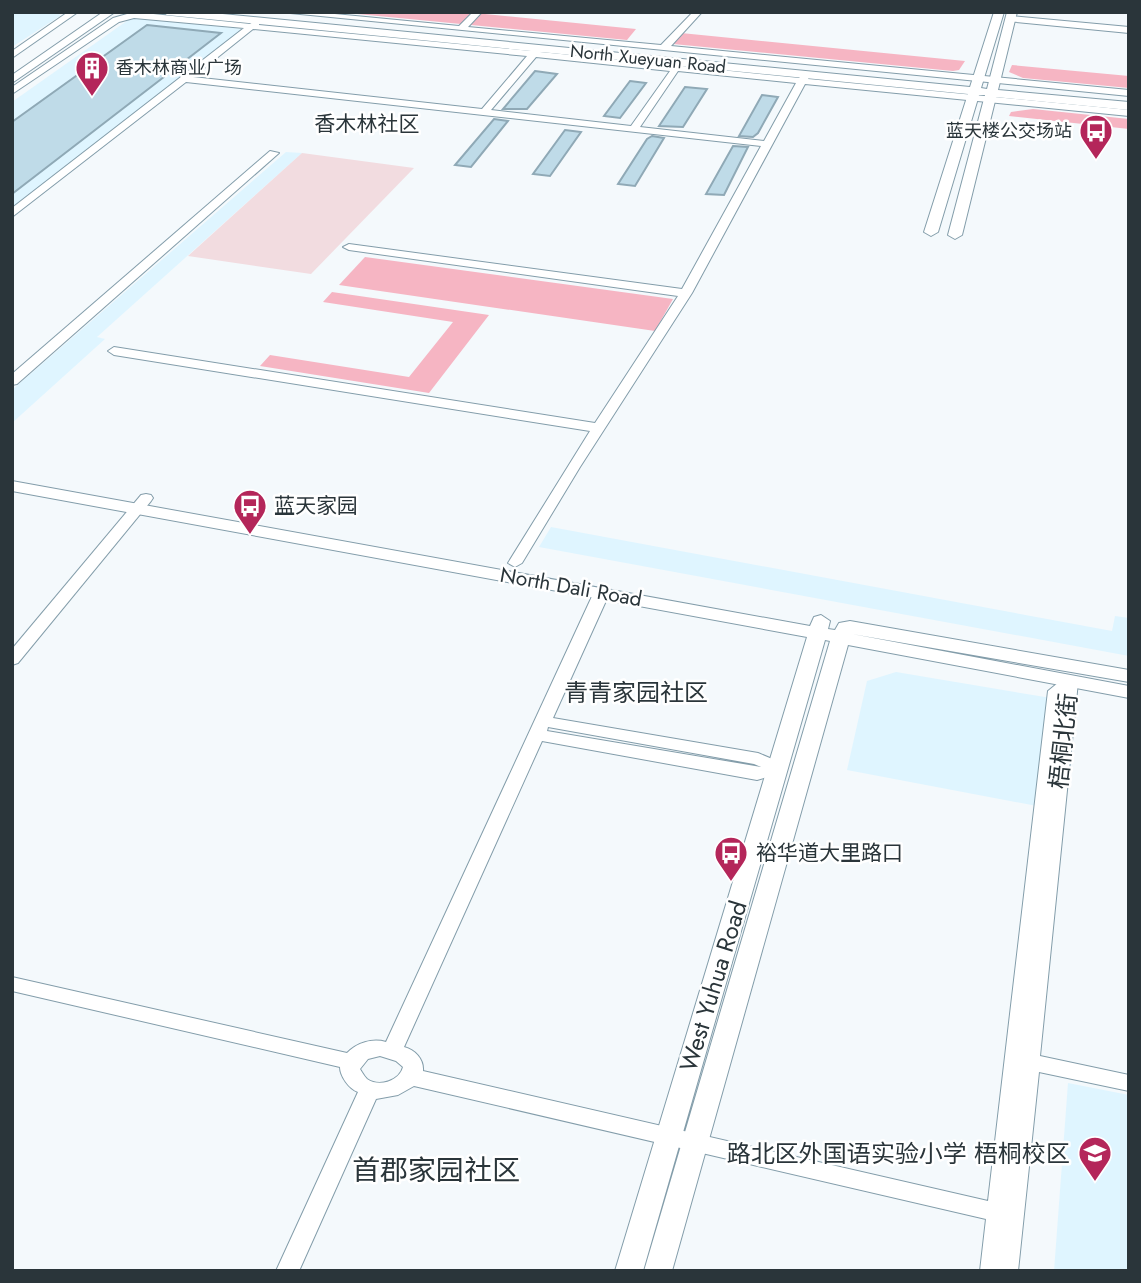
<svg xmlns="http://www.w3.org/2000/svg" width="1141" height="1283" viewBox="0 0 1141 1283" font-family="Jost,'Noto Sans SC',sans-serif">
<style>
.built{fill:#dff5ff}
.green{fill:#f2dce0}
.forest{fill:#f6b5c3}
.building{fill:#bfdbe8;stroke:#8fa9b6;stroke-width:2}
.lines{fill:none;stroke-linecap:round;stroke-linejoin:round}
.minor-casing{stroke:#839daa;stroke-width:2}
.major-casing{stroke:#839daa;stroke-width:2}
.minor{fill:#fff;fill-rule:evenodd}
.major{fill:#fff;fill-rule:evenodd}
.labels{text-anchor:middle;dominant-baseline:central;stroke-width:5;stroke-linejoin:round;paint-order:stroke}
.far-street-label{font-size:18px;fill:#2a353a;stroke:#fff}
.far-poi-label{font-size:18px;fill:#2a353a;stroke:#fff;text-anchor:start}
.far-quarter-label{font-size:21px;fill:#2a353a;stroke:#fff}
.poi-label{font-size:21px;fill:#2a353a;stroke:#fff;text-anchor:start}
.street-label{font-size:21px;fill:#2a353a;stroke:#fff}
.quarter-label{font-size:24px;fill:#2a353a;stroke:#fff}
.near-street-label{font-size:24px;fill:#2a353a;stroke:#fff}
.near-poi-label{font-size:24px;fill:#2a353a;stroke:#fff;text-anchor:end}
.near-quarter-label{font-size:28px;fill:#2a353a;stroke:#fff}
</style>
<rect width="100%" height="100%" fill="#f4f9fc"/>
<!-- built -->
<g class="built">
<path d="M12,12H59L60,16L12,47Z"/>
<path d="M131,18L245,29L12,213V102Z"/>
<path d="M286,152L302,153L97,337L105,339L12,423V390Z"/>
<path d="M551,527L1112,631L1115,616L1129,618V656L539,547Z"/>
<path d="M896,672L1051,698L1037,806L847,770L867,681Z"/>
<path d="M1068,1083L1129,1095V1271H1054Z"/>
</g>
<!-- green -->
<path class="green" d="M302,153L414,168L311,274L188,256Z"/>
<!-- forest -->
<g class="forest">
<path d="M337,12H465L636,29L627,40Z"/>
<path d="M681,33L965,61L959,70L953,71L673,44Z"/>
<path d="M1012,65L1129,76V88L1023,78L1009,72Z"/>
<path d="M1033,109L1129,119V129L1009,116L1011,112Z"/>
<path d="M365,257L673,299L655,331L339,285Z"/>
<path d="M332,292L489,315L429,393L260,366L270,355L409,377L453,322L323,302Z"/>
</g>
<!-- building -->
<g class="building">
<path d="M147,25L221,33L12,194V122Z"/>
<path d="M535,71L557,74L527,109H503Z"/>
<path d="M630,81L646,83L620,118L604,116Z"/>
<path d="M685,87L707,89L683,127L659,126Z"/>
<path d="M762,95L778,97L758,133L753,137L739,136Z"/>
<path d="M494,119L508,121L471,167L455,165Z"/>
<path d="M565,130L581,132L550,176L533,174Z"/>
<path d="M652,136L664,138L635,186L618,184L647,139Z"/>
<path d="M733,146L748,147L724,195L706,194Z"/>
</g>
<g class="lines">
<defs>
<g id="minor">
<path d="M68,12H78L12,58V51Z"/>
<path d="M134,12L250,24L256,20L259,21V25L531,51L538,46L543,49L540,52L673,65L680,59L685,62L682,66L799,78L805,72L810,75L808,79L1129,110V116L805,84L692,293L580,467L522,563L515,567L508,563L590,431L114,355L108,351L114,347L595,423L678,296L349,250L343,247L349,244L682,289L761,146L186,82L12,217V208L244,28L134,18L119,22L12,94V87L113,18ZM253,29L527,56L482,109L193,77ZM536,57L670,71L631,126L491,110ZM678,71L796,83L764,141L640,127Z"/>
<path d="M280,12H314L459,26L473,12H482L468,27L661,45L693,12H702L671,46L1129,90V96Z"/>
<path d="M1010,16L1129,27V33L1007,21L1006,19Z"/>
<path d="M270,151L279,153L17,384L12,385V374Z"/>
<path d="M146,494L151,495L153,498L151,501L18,663L12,665V649L141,495Z"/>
<path d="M602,587L610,592L553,718L758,753L784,764L787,768L784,772L757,780L542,741L404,1047C415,1050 424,1059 423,1071L988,1201L1048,691L1064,678H1076L1078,682L1040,1056L1129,1075V1091L1039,1072L1018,1271H980L986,1219L414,1086L398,1095L376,1099L299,1271H276L358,1092C349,1089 340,1076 340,1067L12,991V977L347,1053C357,1043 372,1038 386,1042L594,592ZM548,727L754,764L761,767L547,731ZM380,1056L396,1061L403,1067C400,1080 380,1088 367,1079C364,1076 362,1072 360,1069L368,1059Z"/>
</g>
<g id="major">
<path d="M103,12H115L12,83V75Z"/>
<path d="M162,12H202L970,87L994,12H1004L981,88L987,89L1007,12H1017L998,90L1129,102V110L996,97L962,235L955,239L948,235L985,95H979L938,232L931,236L924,232L968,94L167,15Z"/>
<path d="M12,481L810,626L814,617L821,615L830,621L828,629L835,630L839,623L850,621L1129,670V682L852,634L1129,686V698L848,645L672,1271H644L830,641L825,640L643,1271H615L807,637L12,491Z"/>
</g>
</defs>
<!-- minor casing -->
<use href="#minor" class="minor-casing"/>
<!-- major casing -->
<use href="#major" class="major-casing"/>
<!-- minor -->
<use href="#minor" class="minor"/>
<!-- major -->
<use href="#major" class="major"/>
</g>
<!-- icons -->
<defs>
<symbol id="building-pin" viewBox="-11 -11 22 30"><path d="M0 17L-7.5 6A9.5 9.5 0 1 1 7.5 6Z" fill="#b4265a" stroke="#fff"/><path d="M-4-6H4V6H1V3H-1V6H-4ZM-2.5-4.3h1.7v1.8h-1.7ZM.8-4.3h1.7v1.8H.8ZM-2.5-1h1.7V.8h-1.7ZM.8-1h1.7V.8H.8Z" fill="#fff"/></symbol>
<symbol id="bus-pin" viewBox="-11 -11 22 30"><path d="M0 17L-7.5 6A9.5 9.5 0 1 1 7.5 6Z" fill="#b4265a" stroke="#fff"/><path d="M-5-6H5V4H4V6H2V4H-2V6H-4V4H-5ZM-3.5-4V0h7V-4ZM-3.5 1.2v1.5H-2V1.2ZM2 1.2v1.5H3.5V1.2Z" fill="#fff"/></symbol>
<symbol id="school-pin" viewBox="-11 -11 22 30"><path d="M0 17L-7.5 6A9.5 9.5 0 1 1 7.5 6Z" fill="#b4265a" stroke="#fff"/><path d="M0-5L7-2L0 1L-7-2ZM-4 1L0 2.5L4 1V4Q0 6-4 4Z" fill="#fff"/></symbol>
</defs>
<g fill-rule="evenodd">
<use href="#building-pin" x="73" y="49" width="38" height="52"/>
<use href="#bus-pin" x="1077" y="112" width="38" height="52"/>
<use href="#bus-pin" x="231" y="487" width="38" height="52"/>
<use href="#bus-pin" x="712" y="834" width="38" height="52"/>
<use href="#school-pin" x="1076" y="1134" width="38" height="52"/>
</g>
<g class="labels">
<!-- far-street labels -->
<g class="far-street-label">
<text transform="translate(648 59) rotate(6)">North Xueyuan Road</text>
</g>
<!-- far-poi labels -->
<g class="far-poi-label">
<text x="116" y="68">香木林商业广场</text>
<text x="1072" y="131" text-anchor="end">蓝天楼公交场站</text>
</g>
<!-- far-quarter labels -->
<g class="far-quarter-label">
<text x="367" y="124">香木林社区</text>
</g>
<!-- poi labels -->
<g class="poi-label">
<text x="274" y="506">蓝天家园</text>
<text x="756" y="853">裕华道大里路口</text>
</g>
<!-- street labels -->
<g class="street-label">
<text transform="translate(571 587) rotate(10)">North Dali Road</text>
</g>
<!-- quarter labels -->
<g class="quarter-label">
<text x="636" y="692">青青家园社区</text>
</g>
<!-- near-street labels -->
<g class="near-street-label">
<text transform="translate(1063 741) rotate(-84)">梧桐北街</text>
<text transform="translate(713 986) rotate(-73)">West Yuhua Road</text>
</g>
<!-- near-poi labels -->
<g class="near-poi-label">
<text x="1070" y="1153">路北区外国语实验小学 梧桐校区</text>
</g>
<!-- near-quarter labels -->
<g class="near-quarter-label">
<text x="436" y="1170">首郡家园社区</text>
</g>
</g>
<!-- border -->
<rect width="1141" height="1283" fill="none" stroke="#2a353a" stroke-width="28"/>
</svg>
